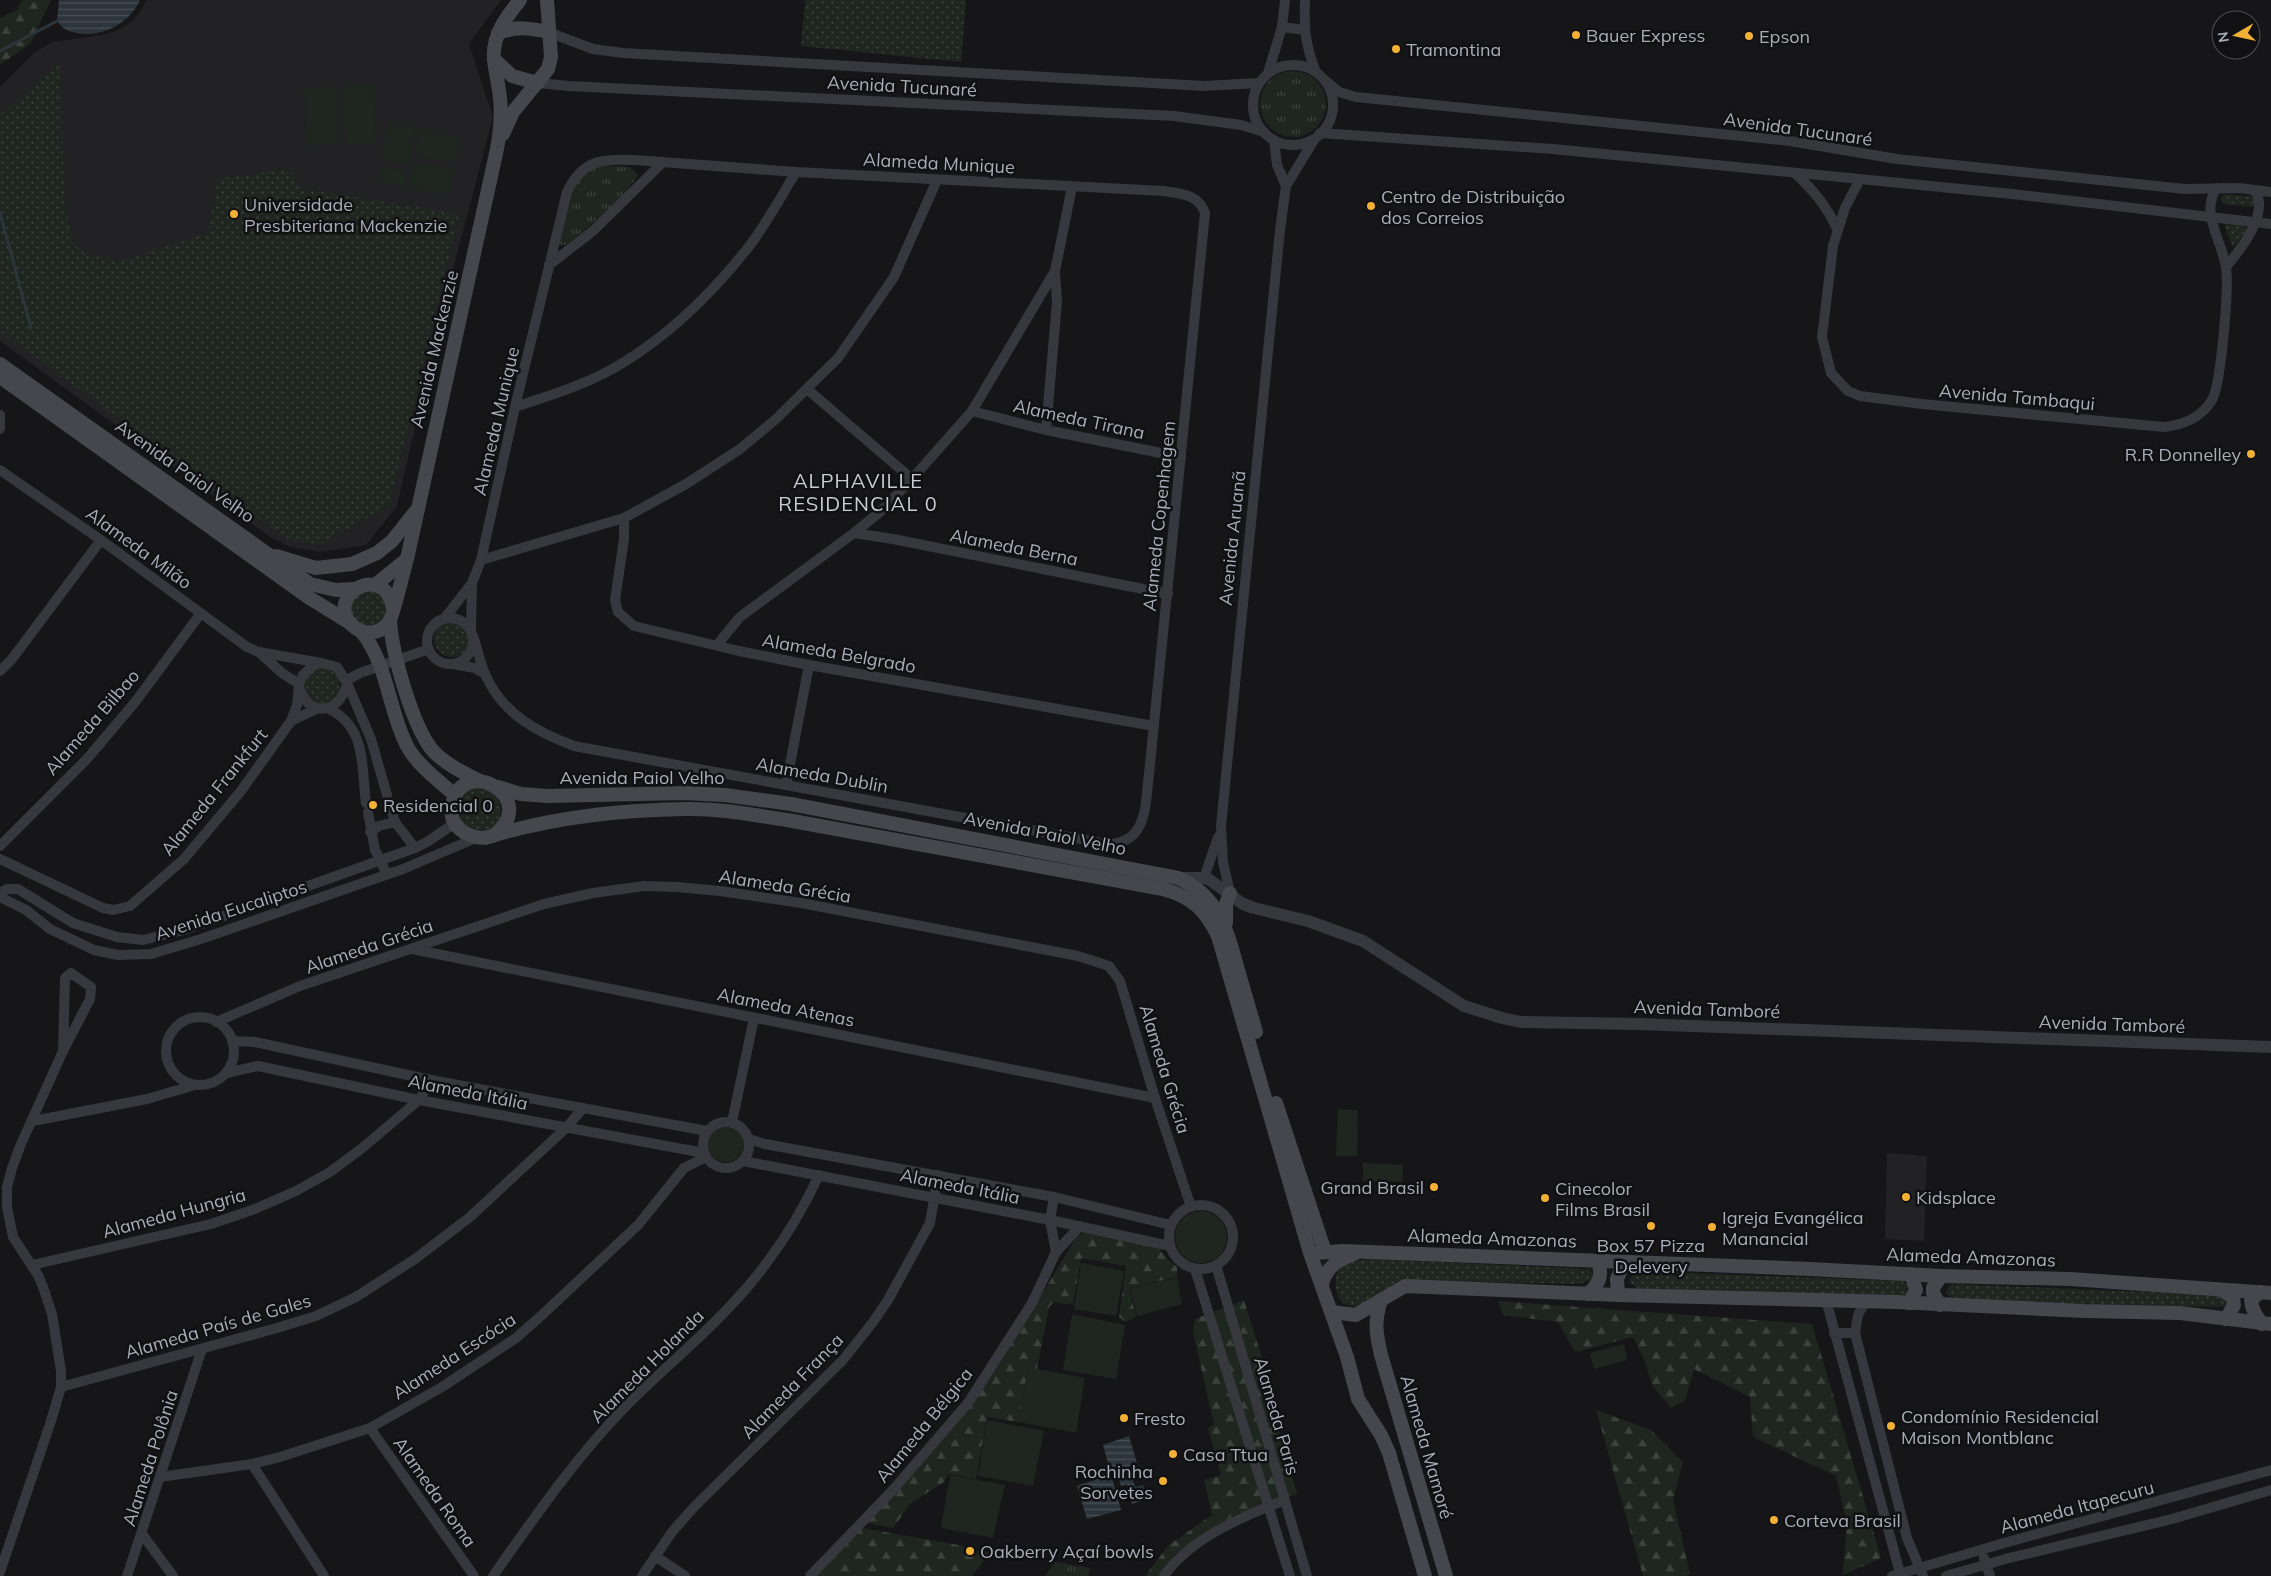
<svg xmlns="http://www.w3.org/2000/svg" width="2271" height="1576" viewBox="0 0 2271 1576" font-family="Mulish,sans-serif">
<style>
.built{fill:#222225}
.grass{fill:url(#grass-dots)}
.forest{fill:url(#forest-firs)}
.park{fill:url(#park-tufts)}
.garden{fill:#1e261f}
.water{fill:url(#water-rules)}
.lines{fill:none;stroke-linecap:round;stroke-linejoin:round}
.stream{stroke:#2c353c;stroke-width:3}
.minor{stroke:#37383d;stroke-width:10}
.tertiary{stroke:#37383d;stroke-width:12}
.secondary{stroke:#45474d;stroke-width:14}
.poi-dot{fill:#f2b134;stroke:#111113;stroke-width:2}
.labels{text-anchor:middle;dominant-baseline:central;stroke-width:5;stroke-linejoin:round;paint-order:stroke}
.poi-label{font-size:18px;fill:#a8adb8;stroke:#111113;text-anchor:start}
.street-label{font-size:18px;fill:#a8adb8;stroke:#111113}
.quarter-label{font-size:20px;letter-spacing:1px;fill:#c9ccd4;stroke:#111113}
</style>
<defs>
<pattern id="grass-dots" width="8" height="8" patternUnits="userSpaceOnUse" patternTransform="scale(1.25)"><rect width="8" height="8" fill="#1e261f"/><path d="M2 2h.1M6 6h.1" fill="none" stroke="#3c433d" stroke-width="1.8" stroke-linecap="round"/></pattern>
<pattern id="forest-firs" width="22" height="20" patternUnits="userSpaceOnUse" patternTransform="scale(1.25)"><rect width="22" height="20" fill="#1e261f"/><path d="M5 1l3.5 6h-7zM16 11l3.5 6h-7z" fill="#3c433d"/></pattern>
<pattern id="park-tufts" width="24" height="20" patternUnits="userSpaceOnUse" patternTransform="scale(1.25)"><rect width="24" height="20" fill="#1e261f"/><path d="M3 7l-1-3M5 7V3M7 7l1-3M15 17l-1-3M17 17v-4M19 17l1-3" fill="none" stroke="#3c433d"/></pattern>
<pattern id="water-rules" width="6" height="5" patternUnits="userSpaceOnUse" patternTransform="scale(1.25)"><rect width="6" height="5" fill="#2c353c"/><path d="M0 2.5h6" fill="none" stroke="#485056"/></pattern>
</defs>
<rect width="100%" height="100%" fill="#161618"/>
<!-- built -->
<g class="built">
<path d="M147,0H501L469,44L493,117L442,311L397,506L366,545L319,552L288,546L267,535L0,341V87L34,53L52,42L107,34L120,29L134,20Z"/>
<path d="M1887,1153L1927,1156L1924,1241L1885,1239Z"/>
</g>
<!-- grass -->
<g class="grass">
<path d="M805,0H966L961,62L801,46Z"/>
<path d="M60,63L64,195L72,243L90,256L125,260L207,233L214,205L215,179L290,169L300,188L459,214L389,506L320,544L289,540L0,332V115Z"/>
<path d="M2225,194L2256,197L2258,204L2253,207L2224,204L2220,198Z"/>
<path d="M2225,224L2245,226L2247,230L2233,248L2225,228Z"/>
<path d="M376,590L388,604L387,618L370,629L352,620L350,601L353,595Z"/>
<circle cx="452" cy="639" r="18"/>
<circle cx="322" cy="686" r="18"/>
<path d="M478,788C483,789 489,790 493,793C508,805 499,835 481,833C475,832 468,828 462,826C457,807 452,792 478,788Z"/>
<path d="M1370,1259L1590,1269L1594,1278L1580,1284L1401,1280L1357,1307C1354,1306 1349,1306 1345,1304C1332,1297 1332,1269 1346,1263C1353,1260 1363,1260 1370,1259Z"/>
<path d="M1635,1271L1902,1281L1907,1285L1906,1295L1898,1297L1638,1289L1629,1281Z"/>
<path d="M1951,1284L2224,1295L2230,1299L2223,1307L2022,1302L1951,1297L1945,1293Z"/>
</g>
<!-- forest -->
<g class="forest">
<path d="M22,0H51L31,43L0,65V18L17,10Z"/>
<path d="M1087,1232L1158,1247L1167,1259L1177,1267V1277L1129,1288L1136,1317L1125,1322L1119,1317L1126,1266L1081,1258L1073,1305L1054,1302L1049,1307L1037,1369L1028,1368L1019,1422L987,1417L976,1479L949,1474L944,1482L911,1503L893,1528L866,1523L1023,1326L1077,1236Z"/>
<path d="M1244,1300L1282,1422L1278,1425L1297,1494L1235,1515L1175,1554L1160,1576H1145L1169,1545L1212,1515L1204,1480L1221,1475L1208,1428L1214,1424L1193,1333L1195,1319Z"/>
<path d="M1498,1301L1812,1324L1881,1558L1843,1575L1847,1524L1836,1476L1753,1437L1750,1397L1694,1369L1685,1401L1671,1408L1652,1385L1645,1362L1633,1337L1575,1352L1558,1322L1503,1315Z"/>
<path d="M1596,1410L1651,1430L1683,1462L1673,1499L1690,1574L1685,1576H1643Z"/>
<path d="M862,1528L964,1546L963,1554L975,1556L979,1549L990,1553L972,1576H814Z"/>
</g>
<!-- park -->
<g class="park">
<circle cx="1293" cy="104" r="33"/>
<path d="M597,165L630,167L638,175C620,203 592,224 566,245H561L558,243L574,183Z"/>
<path d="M1055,1562L1090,1568L1088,1576H1045Z"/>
</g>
<!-- garden -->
<g class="garden">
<path d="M373,84L376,143L345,145L342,86Z"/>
<path d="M336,86L338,145L307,146L304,88Z"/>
<path d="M388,122L416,128L409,165L381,159Z"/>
<path d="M419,130L459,137L455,163L415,156Z"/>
<path d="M414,162L454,169L449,195L409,188Z"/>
<path d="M380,166L409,171L406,187L377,182Z"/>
<path d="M1338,1109L1358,1110L1357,1156H1336Z"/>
<circle cx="726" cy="1144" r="18"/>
<path d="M1363,1163L1403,1165L1402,1182L1363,1181Z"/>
<circle cx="1201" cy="1237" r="26"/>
<path d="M1081,1263L1124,1271L1116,1316L1074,1309Z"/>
<path d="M1177,1278L1182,1304L1137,1316L1130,1288Z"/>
<path d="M1072,1314L1125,1325L1116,1379L1063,1370Z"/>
<path d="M1624,1344L1627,1360L1594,1369L1590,1353Z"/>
<path d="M1028,1367L1085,1378L1076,1433L1019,1422Z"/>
<path d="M987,1420L1044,1431L1033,1486L978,1476Z"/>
<path d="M950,1475L1005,1485L993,1538L941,1528Z"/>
</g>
<!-- water -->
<g class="water">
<path d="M59,0H140C129,25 97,41 69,31C65,30 60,25 57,21Z"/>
<path d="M1129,1436L1137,1463L1129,1466L1135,1487L1143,1485L1147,1499L1132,1504L1127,1484L1121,1486L1116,1469L1110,1470L1103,1445Z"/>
<path d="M1111,1474L1121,1510L1087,1519L1077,1486Z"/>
</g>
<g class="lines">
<!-- stream -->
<g class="stream">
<path d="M0,51L59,20"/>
<path d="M0,213L31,328"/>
</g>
<!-- minor -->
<g class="minor">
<path d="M1305,0C1304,28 1305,45 1316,72"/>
<path d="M1282,27L1304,30"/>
<path d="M548,32L593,49L623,53L1204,86L1259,83"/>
<circle cx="1293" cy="105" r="40"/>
<path d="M1268,73L1282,27L1285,0"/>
<path d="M1325,80L1339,92L1356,97L1790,141L1897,159L2185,189L2239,188L2271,192"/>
<path d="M538,83L569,86L1174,116L1241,125L1264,132"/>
<path d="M1320,133L1553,149L2012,194L2271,224"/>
<path d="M1274,140L1277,165L1286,186"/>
<path d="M1795,173C1813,190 1827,206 1837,229"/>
<path d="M1860,179L1845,208L1833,246L1822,337L1831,373L1848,391L1860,396L1922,404L2164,427C2183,425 2201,418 2212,400C2221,385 2229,288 2226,268C2223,242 2199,212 2217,188"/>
<path d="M549,265L593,231L662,163"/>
<path d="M2226,267C2241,249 2271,211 2254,190"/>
<path d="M807,389L912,479"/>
<path d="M515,407C552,395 588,384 621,364C669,335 712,293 747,249C766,225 780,198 796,172"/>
<path d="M972,411L1046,430L1181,457"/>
<path d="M0,415V429"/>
<path d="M1046,430L1057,302L1055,271"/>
<path d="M0,470L101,540L247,647L259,652L321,663"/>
<path d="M624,518V539L615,600L618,612L634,626L739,651L809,665L1154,726"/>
<path d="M854,533L893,539L1168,594"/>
<path d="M481,560L624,518L686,484L740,449L776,419L838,358L894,277L937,180"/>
<circle cx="450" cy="641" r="23"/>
<path d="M444,619L472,583L481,560L515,407L567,192C583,159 602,159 635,160L796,172L1164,191C1182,194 1198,194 1205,213L1149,774C1145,805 1148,844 1107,844L574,746C537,732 503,714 486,676C480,664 478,649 473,636"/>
<path d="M471,630L472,583"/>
<path d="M717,645L740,617L854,533L881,511L912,479L972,411L1055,271L1072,187"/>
<path d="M259,652L282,673L299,684"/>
<path d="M453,664L475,668L485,674"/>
<path d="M0,671L12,659L101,540"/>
<path d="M347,680L360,673L429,649"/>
<path d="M347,683L371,739L387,795"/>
<path d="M327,708C367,726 361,765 366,803"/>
<path d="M291,721L316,709"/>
<path d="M786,785L809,665"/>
<path d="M390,804L395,822L415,848"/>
<path d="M368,812L375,850L387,874"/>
<path d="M370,832L379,826L395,822"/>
<path d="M0,846L87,759L136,701L201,613"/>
<path d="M0,859L103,908L113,910L130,906L184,859L241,791L291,721L297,705L299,684L303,675L314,665L321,663L337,667L347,683C341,713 309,720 299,687"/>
<path d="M1204,878L1218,837"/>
<path d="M0,893L7,889H18L73,923L117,937L143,940L184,930L415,848L427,842L455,823"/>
<path d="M1230,893L1223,862L1221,826L1280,230L1286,186L1314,140"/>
<path d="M0,897L26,910L50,929L94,950L118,955L151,954L201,939L403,869L476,838"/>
<path d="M412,949L1155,1098"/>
<circle cx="200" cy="1051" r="34"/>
<path d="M216,1022L300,986L544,904L593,893L644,886L677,887L720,891L801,903L1078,956L1109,966L1120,981L1155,1098L1191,1207"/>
<path d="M232,1041L255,1042L431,1080L707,1131"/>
<path d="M226,1073L258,1066L419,1100L704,1153"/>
<path d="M33,1121L147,1099L195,1085"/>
<circle cx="726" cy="1145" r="23"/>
<path d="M732,1122L754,1018"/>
<path d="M749,1139L765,1144L1054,1197L1171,1225"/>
<path d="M743,1161L1050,1220L1170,1246"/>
<path d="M1054,1197L1050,1220L1056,1252"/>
<circle cx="1201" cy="1237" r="32"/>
<path d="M32,1265L211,1224L255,1209L296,1191L330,1172L361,1149L419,1100L431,1080"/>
<path d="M1216,1265L1307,1576"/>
<path d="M1195,1269L1290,1576"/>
<path d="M1826,1300L1900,1573"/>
<path d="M1865,1302L1858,1315L1855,1333L1907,1538L1923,1576"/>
<path d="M1834,1333H1855"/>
<path d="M61,1387L277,1328L316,1316L356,1297L415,1259L470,1217L566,1128L583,1108"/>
<path d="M370,1428L474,1576"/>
<path d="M252,1464L324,1576"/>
<path d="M160,1477L252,1464L280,1457L370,1428L442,1387L516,1338L542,1315L638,1225L684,1168L706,1157"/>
<path d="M142,1534L173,1576"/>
<path d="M655,1556L685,1576"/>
<path d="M1984,1558L1990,1576"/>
<path d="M0,1572L51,1421L61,1387V1371L52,1314L43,1287L38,1275L13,1237L7,1207V1187L12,1168L21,1144L63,1051L90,999L91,987L71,973L65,978L63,1051"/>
<path d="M127,1576L202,1349"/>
<path d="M493,1576C534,1518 576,1457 626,1406C668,1364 717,1325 755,1278C780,1247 802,1212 819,1175"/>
<path d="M642,1576L672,1532L695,1506L843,1360L873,1322L888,1300L930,1223L938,1175"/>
<path d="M810,1576L892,1491L968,1403L1032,1303L1056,1252L1080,1226"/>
<path d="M1164,1576C1189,1539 1245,1515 1285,1500"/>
<path d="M1892,1576L2004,1543L2271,1470"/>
<path d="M1946,1576L2009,1558L2172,1519L2271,1490"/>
</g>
<!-- tertiary -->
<path class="tertiary" d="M1178,878H1204L1210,880L1243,904L1254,908L1308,921L1363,941L1464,1006L1502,1018L1521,1022L1638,1024L2271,1047"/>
<!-- secondary -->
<g class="secondary">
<path d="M498,33C516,26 530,28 548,32"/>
<path d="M494,59L512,76L538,83"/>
<path d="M503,134L513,112L548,69L551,57L547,0"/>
<path d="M0,364L310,584L336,590L354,589"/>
<path d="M0,377L308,597L350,623"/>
<path d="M276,556L316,568L352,564L377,553L392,541L415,512"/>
<path d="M375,585L406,560"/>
<path d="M393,607C382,560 324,597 352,625C363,636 380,635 389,622C394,614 403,572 407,559L497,149C500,132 502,115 500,98C499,85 495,72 494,59C492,36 506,17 520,0"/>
<path d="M390,621C392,653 413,729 434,752C447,765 464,773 480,781"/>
<path d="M361,631C388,664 388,709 407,746C418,766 439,781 455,795"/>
<path d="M498,787L521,794L547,796L684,793L725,795L791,804L1178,878C1219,896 1227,930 1238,970C1244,990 1250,1011 1256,1032"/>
<path d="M493,836C543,798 462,753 452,805C448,826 466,838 485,838C549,818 618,810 685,809C719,808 753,815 787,820L1163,889C1192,897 1205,909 1218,936L1310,1253L1347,1357L1358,1399L1381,1435L1389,1453L1425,1576"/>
<path d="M1226,923V904L1230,893"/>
<path d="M1276,1103L1325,1252"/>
<path d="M1316,1253L1343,1251L1810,1269L1941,1276L2070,1279L2271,1293"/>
<path d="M1322,1284C1327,1266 1338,1260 1354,1254"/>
<path d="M2223,1291L2233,1297L2234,1305L2226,1319"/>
<path d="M2260,1292L2251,1300C2252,1310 2256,1316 2262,1324"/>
<path d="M1588,1294C1599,1284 1603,1276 1598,1261"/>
<path d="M1618,1295L1617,1279L1624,1262"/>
<path d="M1909,1303L1916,1290L1911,1274"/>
<path d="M1940,1305L1933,1293V1288L1941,1276"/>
<path d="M1332,1312L1356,1315L1381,1300"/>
<path d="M1446,1576L1381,1355C1376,1333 1374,1322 1381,1300L1405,1286L1618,1295L1896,1302L2084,1311L2180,1313L2271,1324"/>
</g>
</g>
<!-- markers -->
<g class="poi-dot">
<circle cx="1576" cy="35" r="5"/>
<circle cx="1749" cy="36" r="5"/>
<circle cx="1396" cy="49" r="5"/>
<circle cx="1371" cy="206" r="5"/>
<circle cx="234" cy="214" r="5"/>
<circle cx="2251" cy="454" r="5"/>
<circle cx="373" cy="805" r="5"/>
<circle cx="1434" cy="1187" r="5"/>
<circle cx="1906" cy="1197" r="5"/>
<circle cx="1545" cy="1198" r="5"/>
<circle cx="1651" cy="1226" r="5"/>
<circle cx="1712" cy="1227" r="5"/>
<circle cx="1124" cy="1418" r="5"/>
<circle cx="1891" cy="1426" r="5"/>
<circle cx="1173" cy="1454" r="5"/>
<circle cx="1163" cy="1481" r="5"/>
<circle cx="1774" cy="1520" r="5"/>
<circle cx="970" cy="1551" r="5"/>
</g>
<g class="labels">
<!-- poi labels -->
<g class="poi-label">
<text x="1586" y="35">Bauer Express</text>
<text x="1759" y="36">Epson</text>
<text x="1406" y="49">Tramontina</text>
<text x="1381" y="196">Centro de Distribuição<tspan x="1381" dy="21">dos Correios</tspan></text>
<text x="244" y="204">Universidade<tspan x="244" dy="21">Presbiteriana Mackenzie</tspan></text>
<text x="2241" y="454" text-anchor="end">R.R Donnelley</text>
<text x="383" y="805">Residencial 0</text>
<text x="1424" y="1187" text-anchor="end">Grand Brasil</text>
<text x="1555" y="1188">Cinecolor<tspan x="1555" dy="21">Films Brasil</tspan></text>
<text x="1916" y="1197">Kidsplace</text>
<text x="1722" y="1217">Igreja Evangélica<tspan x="1722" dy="21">Manancial</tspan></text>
<text x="1651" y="1245" text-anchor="middle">Box 57 Pizza<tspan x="1651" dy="21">Delevery</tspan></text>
<text x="1901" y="1416">Condomínio Residencial<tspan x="1901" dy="21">Maison Montblanc</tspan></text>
<text x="1134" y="1418">Fresto</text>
<text x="1183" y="1454">Casa Ttua</text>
<text x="1153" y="1471" text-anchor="end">Rochinha<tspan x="1153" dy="21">Sorvetes</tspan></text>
<text x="1784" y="1520">Corteva Brasil</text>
<text x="980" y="1551">Oakberry Açaí bowls</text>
</g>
<!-- street labels -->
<g class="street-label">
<text transform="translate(902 86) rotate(3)">Avenida Tucunaré</text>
<text transform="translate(1798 129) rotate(8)">Avenida Tucunaré</text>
<text transform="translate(939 163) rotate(3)">Alameda Munique</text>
<text transform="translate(434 349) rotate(-77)">Avenida Mackenzie</text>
<text transform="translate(2017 397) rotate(5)">Avenida Tambaqui</text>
<text transform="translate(1079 419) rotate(12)">Alameda Tirana</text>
<text transform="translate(496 421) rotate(-77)">Alameda Munique</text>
<text transform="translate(185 471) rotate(35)">Avenida Paiol Velho</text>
<text transform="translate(1159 516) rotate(-84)">Alameda Copenhagem</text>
<text transform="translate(1232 538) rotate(-84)">Avenida Aruanã</text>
<text transform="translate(1014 547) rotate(11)">Alameda Berna</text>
<text transform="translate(139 548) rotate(36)">Alameda Milão</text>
<text transform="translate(839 653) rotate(10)">Alameda Belgrado</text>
<text transform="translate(92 722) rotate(-49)">Alameda Bilbao</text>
<text transform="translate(822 775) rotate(10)">Alameda Dublin</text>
<text x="642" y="777">Avenida Paiol Velho</text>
<text transform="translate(214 792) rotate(-51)">Alameda Frankfurt</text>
<text transform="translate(1045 833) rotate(11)">Avenida Paiol Velho</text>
<text transform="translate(785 886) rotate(9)">Alameda Grécia</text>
<text transform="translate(231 910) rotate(-18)">Avenida Eucaliptos</text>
<text transform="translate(369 946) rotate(-19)">Alameda Grécia</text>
<text transform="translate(786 1007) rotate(11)">Alameda Atenas</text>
<text transform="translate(1707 1009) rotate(2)">Avenida Tamboré</text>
<text transform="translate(2112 1024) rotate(2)">Avenida Tamboré</text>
<text transform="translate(1165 1069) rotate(73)">Alameda Grécia</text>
<text transform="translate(468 1092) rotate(11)">Alameda Itália</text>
<text transform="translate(960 1186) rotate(11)">Alameda Itália</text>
<text transform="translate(174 1213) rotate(-15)">Alameda Hungria</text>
<text transform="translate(1492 1238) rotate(2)">Alameda Amazonas</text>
<text transform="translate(1971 1257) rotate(2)">Alameda Amazonas</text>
<text transform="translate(218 1326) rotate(-16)">Alameda País de Gales</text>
<text transform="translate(454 1356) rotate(-33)">Alameda Escócia</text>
<text transform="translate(647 1366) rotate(-45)">Alameda Holanda</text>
<text transform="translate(792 1386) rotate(-46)">Alameda França</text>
<text transform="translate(1277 1416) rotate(74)">Alameda Paris</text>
<text transform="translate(924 1425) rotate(-51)">Alameda Bélgica</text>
<text transform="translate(1427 1447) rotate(74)">Alameda Mamoré</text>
<text transform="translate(150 1458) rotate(-72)">Alameda Polônia</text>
<text transform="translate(435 1492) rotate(55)">Alameda Roma</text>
<text transform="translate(2077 1507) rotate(-15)">Alameda Itapecuru</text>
</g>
<!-- quarter labels -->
<g class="quarter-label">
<text x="858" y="480">ALPHAVILLE<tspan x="858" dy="23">RESIDENCIAL 0</tspan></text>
</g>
</g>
<!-- north arrow -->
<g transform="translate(2236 35) rotate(261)"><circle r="24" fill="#111113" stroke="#4d4f55"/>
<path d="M0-4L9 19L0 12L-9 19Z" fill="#f2b134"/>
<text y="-8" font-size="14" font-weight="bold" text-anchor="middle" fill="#a8adb8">N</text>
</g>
</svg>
